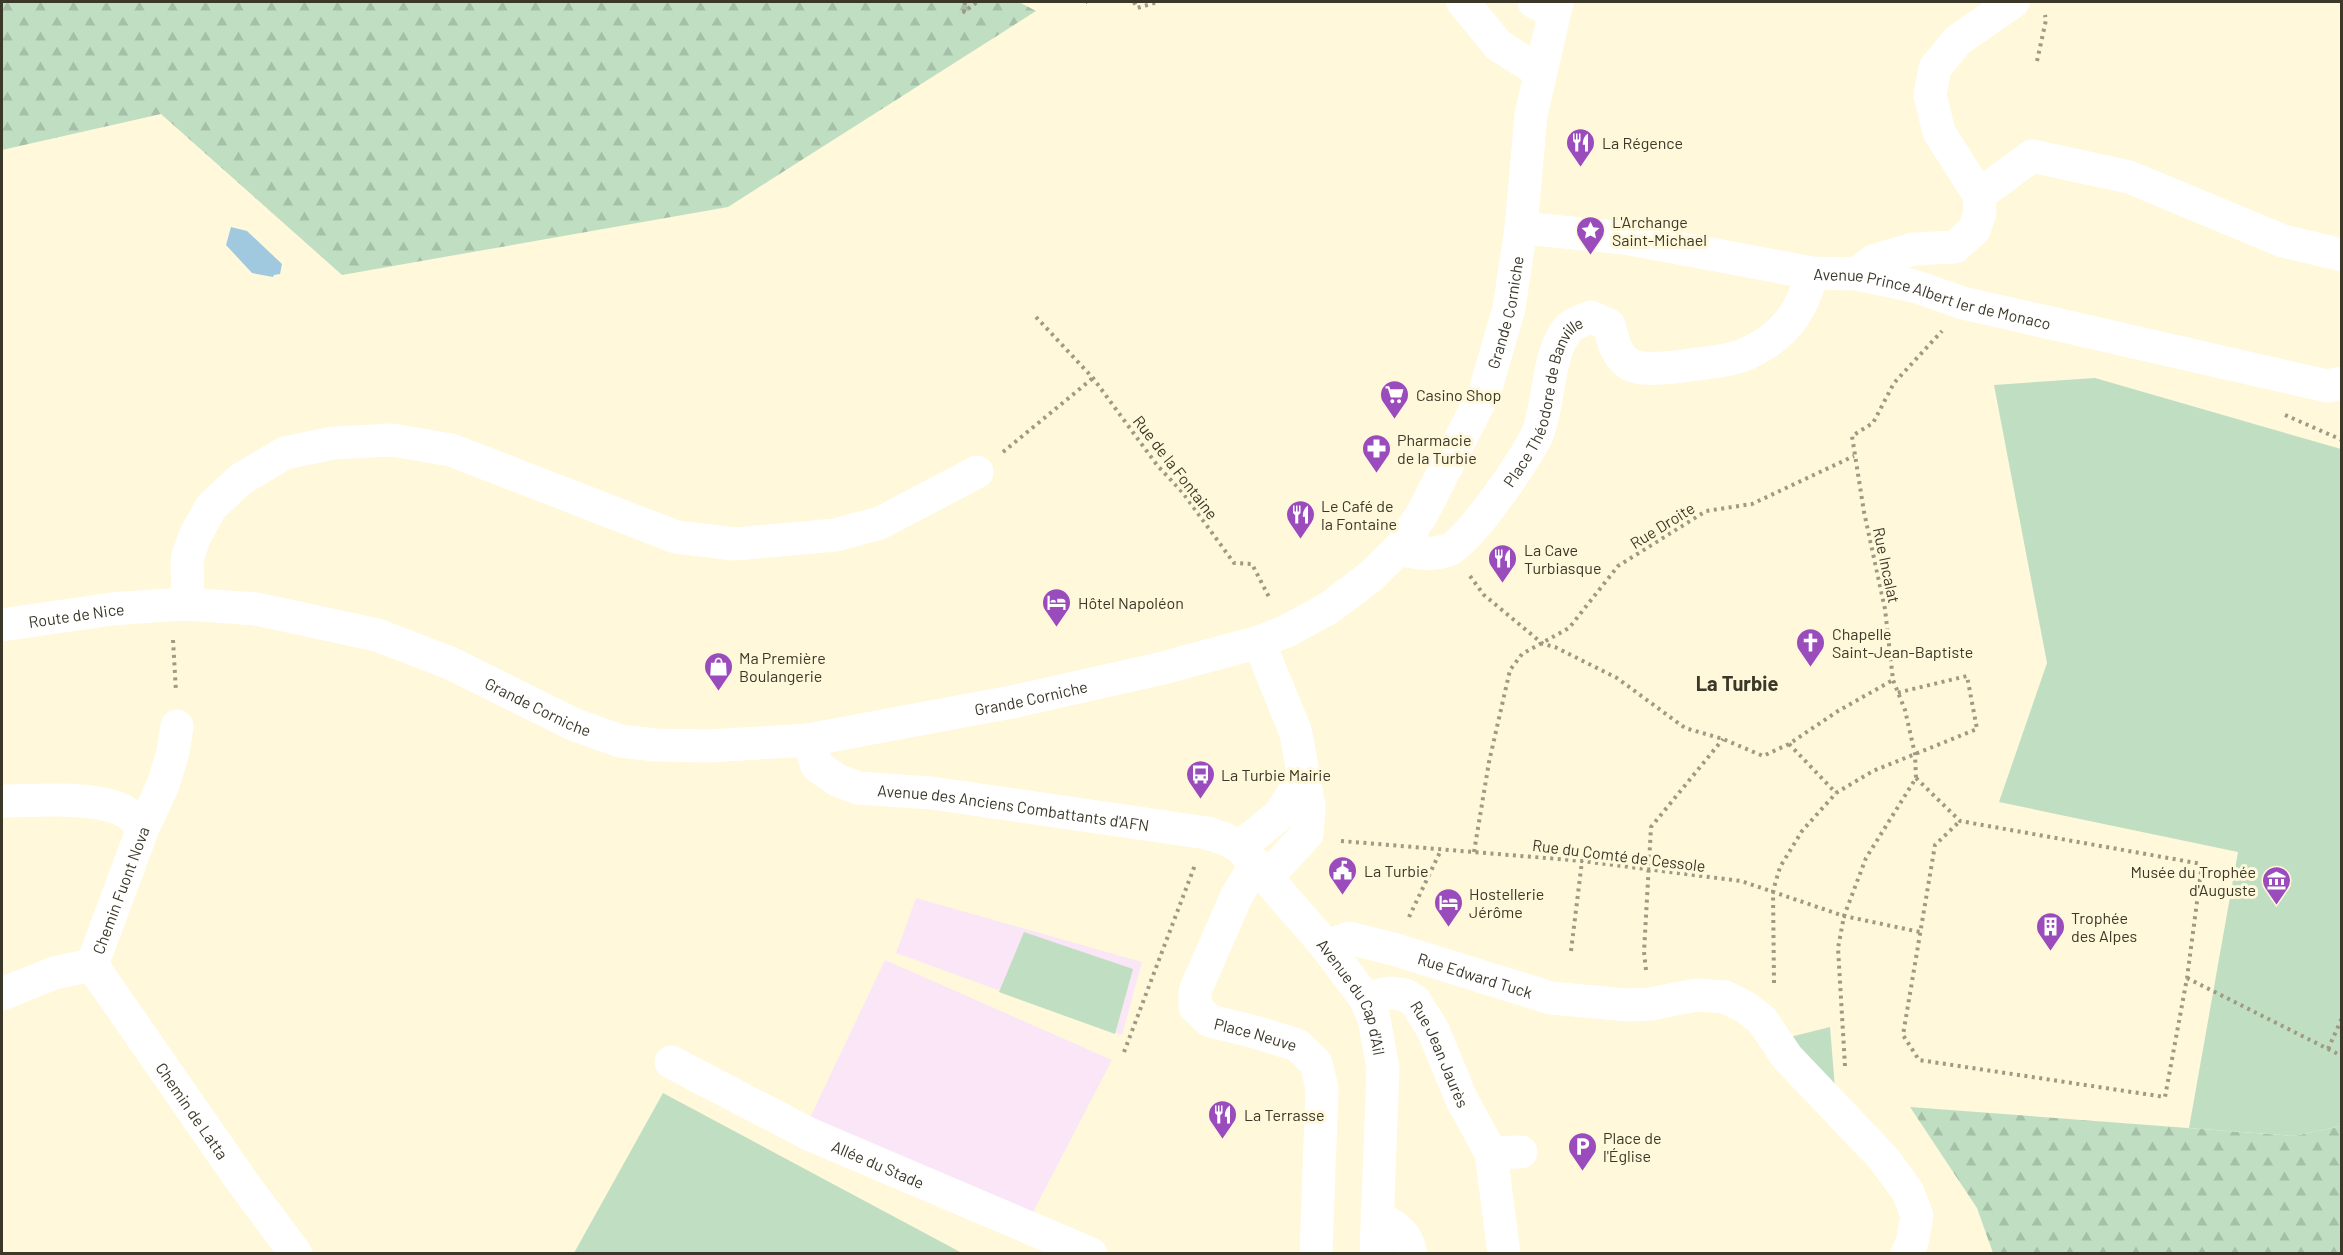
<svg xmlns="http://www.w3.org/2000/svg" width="2343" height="1255" viewBox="0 0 2343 1255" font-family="Barlow,sans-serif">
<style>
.education{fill:#fae6f6}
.forest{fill:url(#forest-firs)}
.park{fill:#c0dfc2}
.water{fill:#a0c9e0}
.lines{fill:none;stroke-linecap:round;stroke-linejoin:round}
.path{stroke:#9f9a83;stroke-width:4;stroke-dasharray:3 4.5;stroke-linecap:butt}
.minor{stroke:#fff;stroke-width:33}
.major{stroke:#fff;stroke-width:33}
.labels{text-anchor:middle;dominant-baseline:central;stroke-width:6;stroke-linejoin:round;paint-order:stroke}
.poi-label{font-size:16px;fill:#3b3829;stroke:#fff8da;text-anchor:start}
.street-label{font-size:16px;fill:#3b3829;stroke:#fff8da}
.quarter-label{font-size:20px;font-weight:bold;fill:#3b3829;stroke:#fff8da}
</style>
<defs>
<pattern id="forest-firs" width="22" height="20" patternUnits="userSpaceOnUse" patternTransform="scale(1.5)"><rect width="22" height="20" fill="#c0dfc2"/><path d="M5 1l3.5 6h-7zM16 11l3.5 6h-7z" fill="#a6c0a7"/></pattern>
</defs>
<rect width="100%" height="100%" fill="#fff8da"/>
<!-- education -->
<g class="education">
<path d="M916,898L1142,962L1122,1035L896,953Z"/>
<path d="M885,960L1112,1060L1032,1214L807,1124Z"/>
</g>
<!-- forest -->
<g class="forest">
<path d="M2,2H1019L1036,11L728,207L342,275L161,114L2,150Z"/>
<path d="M1910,1107L2294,1136L2341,1126V1253H1993L1977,1208Z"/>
</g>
<!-- park -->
<g class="park">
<path d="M2095,378L2341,449V1126L2294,1136L2189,1128L2238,852L1999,802L2047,663L1994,385Z"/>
<path d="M1024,932L1133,969L1115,1034L999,992Z"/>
<path d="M1830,1027L1835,1088L1790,1037Z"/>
<path d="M663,1093L962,1253H574Z"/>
</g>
<!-- water -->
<path class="water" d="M231,227L247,231L282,264L280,274L274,275L273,277L252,273L226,245Z"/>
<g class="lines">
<!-- path -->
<g class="path">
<path d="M965,2L964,12L977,2"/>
<path d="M1086,2H1087"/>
<path d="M1134,2L1137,8L1158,2"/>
<path d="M2037,61L2046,20L2045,15"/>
<path d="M1036,317L1093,378L1157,465L1183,493L1234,563L1252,564L1270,599"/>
<path d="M2285,415L2342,440"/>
<path d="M1003,452L1093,378"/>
<path d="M1470,576L1484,595L1543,644L1555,647L1617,678L1685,728L1723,739L1763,756L1789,744L1838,711L1893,680"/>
<path d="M173,640L176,692"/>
<path d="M1789,744L1836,793"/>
<path d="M1916,778L1960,821L2202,864L2187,978L2165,1097L1919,1060L1903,1035L1935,845L1960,821"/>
<path d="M1341,841L1582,861L1741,881L1844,916L1920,932"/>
<path d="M1474,852L1489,762L1510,670L1522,654L1569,628L1618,566L1706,511L1752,504L1854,456"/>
<path d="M1409,917L1441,850"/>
<path d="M1571,951L1582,861"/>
<path d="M1646,970L1644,952L1651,827L1723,739"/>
<path d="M2187,978L2342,1056"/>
<path d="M1774,983L1773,891L1780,867L1802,831L1836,793L1873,771L1977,729L1967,676L1896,693"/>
<path d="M2328,1049L2342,1018"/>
<path d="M1124,1052L1195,865"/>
<path d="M1845,1066L1838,948L1844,916L1866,858L1916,778L1915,754L1905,710L1893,680L1885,609L1864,512L1852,436L1873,423L1894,383L1942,331"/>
</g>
<!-- minor -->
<g class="minor">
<path d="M1463,2L1498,45L1540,72"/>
<path d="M1534,2L1553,12"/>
<path d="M1979,195L2032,156L2129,177L2283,241L2342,255"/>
<path d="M1979,195L1939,132L1930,95L1935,68L1958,40L2013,2"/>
<path id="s1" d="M1521,228L1625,238L1812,273L1857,274L1914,286L1963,303L2327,386L2342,383"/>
<path d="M1857,274L1873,261L1913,249L1955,247L1974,230L1980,213L1979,195"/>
<path id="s2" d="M1399,549C1415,553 1432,556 1448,550C1468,544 1527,457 1537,435C1550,404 1546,359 1567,330C1571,324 1584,320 1591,317L1609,325C1613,340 1615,354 1629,364C1639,371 1670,368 1683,366C1701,363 1724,362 1741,356C1781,340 1802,314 1812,273"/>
<path d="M188,604L187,559L195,536L211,507L241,479L285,453L333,443L392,440L451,450L676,537L735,544L835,535L880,523L977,472"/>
<path d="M1259,642L1296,733L1309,807L1307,834L1267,877"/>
<path id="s3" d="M808,740L817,766L837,780L858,788L932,793L1207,833L1225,839L1240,847L1326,946L1365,998L1374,1019L1383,1068L1376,1254"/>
<path d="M2,801C37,801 85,796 118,808C129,812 136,819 143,828"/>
<path d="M1240,847L1280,814L1303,778"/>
<path id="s4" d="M1256,864L1237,895L1195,991V1007L1210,1021L1255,1032L1297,1045L1316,1063L1322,1088L1316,1254"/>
<path id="s5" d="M1326,946L1349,938L1393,949L1551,998L1627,1005L1651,1004L1696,995L1725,997L1745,1007L1762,1020L1787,1057L1884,1159L1908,1192L1917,1216L1912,1243L1907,1254"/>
<path id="s6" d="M92,965L241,1180L296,1254"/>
<path id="s7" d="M92,965L143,828L163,785L173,752L177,726"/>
<path d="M2,994L54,973L92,965"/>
<path id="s8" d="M1365,998L1391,993L1405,995L1415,1001L1433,1030L1462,1100L1491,1153L1504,1254"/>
<path id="s9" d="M671,1062L809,1134L1091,1254"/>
<path d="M1491,1153L1521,1152"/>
<path d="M1377,1216C1394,1226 1408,1233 1411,1254"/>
</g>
<!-- major -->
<path class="major" id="s10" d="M2,625L112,609L152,606L188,604L256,609L377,635L450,663L573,724L620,741L656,745L710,746L808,740L1017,701L1163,668L1259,642L1287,631L1329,608L1370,577L1399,549L1422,514L1485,391L1509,308L1521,228L1531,115L1557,2"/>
</g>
<!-- icons -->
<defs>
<symbol id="restaurant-pin" viewBox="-11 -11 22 30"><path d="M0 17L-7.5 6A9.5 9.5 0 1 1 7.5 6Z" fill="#9b4cbc" stroke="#fff8da"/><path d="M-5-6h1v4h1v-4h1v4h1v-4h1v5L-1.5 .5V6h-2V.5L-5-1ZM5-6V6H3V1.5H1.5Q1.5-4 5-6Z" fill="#fff"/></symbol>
<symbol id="sight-pin" viewBox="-11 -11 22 30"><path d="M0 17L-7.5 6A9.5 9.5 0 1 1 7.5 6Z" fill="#9b4cbc" stroke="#fff8da"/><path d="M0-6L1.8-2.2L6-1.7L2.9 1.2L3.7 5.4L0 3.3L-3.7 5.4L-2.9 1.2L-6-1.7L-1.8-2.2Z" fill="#fff"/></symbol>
<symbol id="supermarket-pin" viewBox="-11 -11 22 30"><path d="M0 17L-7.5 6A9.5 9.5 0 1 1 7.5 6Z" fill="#9b4cbc" stroke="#fff8da"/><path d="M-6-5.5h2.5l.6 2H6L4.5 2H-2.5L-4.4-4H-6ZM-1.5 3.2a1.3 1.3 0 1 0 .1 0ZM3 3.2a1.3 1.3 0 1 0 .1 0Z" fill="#fff"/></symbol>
<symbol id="pharmacy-pin" viewBox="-11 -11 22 30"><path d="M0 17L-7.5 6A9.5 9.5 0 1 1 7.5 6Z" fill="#9b4cbc" stroke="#fff8da"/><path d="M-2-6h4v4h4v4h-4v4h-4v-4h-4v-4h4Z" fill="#fff"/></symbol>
<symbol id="hotel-pin" viewBox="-11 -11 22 30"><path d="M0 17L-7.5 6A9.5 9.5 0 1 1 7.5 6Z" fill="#9b4cbc" stroke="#fff8da"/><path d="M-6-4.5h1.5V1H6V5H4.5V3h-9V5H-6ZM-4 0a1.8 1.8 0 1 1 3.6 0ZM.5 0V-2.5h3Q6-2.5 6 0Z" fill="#fff"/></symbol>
<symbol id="church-pin" viewBox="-11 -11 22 30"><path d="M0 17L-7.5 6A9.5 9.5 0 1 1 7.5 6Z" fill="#9b4cbc" stroke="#fff8da"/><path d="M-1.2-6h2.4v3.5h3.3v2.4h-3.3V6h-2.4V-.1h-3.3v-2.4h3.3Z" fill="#fff"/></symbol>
<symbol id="shop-pin" viewBox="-11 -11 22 30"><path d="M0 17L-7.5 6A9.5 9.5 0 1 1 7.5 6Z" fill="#9b4cbc" stroke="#fff8da"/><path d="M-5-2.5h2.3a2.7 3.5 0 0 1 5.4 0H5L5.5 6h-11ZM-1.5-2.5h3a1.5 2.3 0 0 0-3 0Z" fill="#fff"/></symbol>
<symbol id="bus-pin" viewBox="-11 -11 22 30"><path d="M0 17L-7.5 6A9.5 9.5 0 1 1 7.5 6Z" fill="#9b4cbc" stroke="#fff8da"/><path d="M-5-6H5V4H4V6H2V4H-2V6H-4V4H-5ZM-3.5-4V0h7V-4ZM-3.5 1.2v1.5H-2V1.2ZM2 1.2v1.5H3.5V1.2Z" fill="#fff"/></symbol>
<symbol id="civic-pin" viewBox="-11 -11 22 30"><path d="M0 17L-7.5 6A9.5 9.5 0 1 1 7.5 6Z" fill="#9b4cbc" stroke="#fff8da"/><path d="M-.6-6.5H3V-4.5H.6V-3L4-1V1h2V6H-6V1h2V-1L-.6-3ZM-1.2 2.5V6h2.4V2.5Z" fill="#fff"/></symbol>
<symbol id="museum-pin" viewBox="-11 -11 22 30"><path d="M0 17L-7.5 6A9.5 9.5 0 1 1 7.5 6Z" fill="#9b4cbc" stroke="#fff8da"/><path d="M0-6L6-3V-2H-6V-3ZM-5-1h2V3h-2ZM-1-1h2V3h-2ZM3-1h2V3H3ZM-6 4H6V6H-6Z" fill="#fff"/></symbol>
<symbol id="building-pin" viewBox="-11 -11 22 30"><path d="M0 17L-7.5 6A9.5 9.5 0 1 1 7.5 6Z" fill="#9b4cbc" stroke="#fff8da"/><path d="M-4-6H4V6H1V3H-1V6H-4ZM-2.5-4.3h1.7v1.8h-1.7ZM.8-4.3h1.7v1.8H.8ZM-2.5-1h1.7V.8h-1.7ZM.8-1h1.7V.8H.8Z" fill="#fff"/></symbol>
<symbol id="parking-pin" viewBox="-11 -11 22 30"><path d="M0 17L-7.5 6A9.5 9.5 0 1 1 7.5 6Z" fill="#9b4cbc" stroke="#fff8da"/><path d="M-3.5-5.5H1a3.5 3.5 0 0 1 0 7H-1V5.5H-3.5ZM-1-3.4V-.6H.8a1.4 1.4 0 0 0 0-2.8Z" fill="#fff"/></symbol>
</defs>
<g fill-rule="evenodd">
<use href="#restaurant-pin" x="1564" y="126" width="33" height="45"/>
<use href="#sight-pin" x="1574" y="214" width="33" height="45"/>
<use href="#supermarket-pin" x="1378" y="378" width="33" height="45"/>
<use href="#pharmacy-pin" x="1360" y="432" width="33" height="45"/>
<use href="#restaurant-pin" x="1284" y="498" width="33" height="45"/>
<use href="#restaurant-pin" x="1486" y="542" width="33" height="45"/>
<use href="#hotel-pin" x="1040" y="586" width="33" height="45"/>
<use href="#church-pin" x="1794" y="626" width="33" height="45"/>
<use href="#shop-pin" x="702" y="650" width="33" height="45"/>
<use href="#bus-pin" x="1184" y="758" width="33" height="45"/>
<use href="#civic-pin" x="1326" y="854" width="33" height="45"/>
<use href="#museum-pin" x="2260" y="864" width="33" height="45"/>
<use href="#hotel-pin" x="1432" y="886" width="33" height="45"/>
<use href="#building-pin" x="2034" y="910" width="33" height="45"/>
<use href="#restaurant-pin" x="1206" y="1098" width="33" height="45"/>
<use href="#parking-pin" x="1566" y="1130" width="33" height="45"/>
</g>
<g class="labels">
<!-- poi labels -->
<g class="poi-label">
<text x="1602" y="142">La Régence</text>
<text x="1612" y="221">L'Archange<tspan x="1612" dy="18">Saint-Michael</tspan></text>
<text x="1416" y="394">Casino Shop</text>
<text x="1397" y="439">Pharmacie<tspan x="1397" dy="18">de la Turbie</tspan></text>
<text x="1321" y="505">Le Café de<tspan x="1321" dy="18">la Fontaine</tspan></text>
<text x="1524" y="549">La Cave<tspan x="1524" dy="18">Turbiasque</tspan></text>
<text x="1078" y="602">Hôtel Napoléon</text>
<text x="1832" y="633">Chapelle<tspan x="1832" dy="18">Saint-Jean-Baptiste</tspan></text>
<text x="739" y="657">Ma Première<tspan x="739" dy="18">Boulangerie</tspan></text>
<text x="1221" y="774">La Turbie Mairie</text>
<text x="1364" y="870">La Turbie</text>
<text x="2256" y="871" text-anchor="end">Musée du Trophée<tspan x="2256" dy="18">d'Auguste</tspan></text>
<text x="1469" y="893">Hostellerie<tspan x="1469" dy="18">Jérôme</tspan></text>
<text x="2071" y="917">Trophée<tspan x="2071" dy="18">des Alpes</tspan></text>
<text x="1244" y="1114">La Terrasse</text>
<text x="1603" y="1137">Place de<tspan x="1603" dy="18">l'Église</tspan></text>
</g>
<!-- street labels -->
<g class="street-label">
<text stroke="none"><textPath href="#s1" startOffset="418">Avenue Prince Albert Ier de Monaco</textPath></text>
<text stroke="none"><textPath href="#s10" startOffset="1726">Grande Corniche</textPath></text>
<text stroke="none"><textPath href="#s2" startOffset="231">Place Théodore de Banville</textPath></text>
<text transform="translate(1176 467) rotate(52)">Rue de la Fontaine</text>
<text transform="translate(1662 525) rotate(-32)">Rue Droite</text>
<text transform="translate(1887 565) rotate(78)">Rue Incalat</text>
<text stroke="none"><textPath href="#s10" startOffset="75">Route de Nice</textPath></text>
<text stroke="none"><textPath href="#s10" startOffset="1060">Grande Corniche</textPath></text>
<text stroke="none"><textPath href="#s10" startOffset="556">Grande Corniche</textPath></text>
<text stroke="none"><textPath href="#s3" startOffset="231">Avenue des Anciens Combattants d'AFN</textPath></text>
<text transform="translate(1619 855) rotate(7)">Rue du Comté de Cessole</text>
<text stroke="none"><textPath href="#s7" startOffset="80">Chemin Fuont Nova</textPath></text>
<text stroke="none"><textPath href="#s5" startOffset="156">Rue Edward Tuck</textPath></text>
<text stroke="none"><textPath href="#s3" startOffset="652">Avenue du Cap d'Ail</textPath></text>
<text stroke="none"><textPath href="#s4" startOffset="225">Place Neuve</textPath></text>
<text stroke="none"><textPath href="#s8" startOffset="111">Rue Jean Jaurès</textPath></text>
<text stroke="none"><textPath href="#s6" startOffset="177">Chemin de Latta</textPath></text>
<text stroke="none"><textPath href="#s9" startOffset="231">Allée du Stade</textPath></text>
</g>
<!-- quarter labels -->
<g class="quarter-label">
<text x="1737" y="683">La Turbie</text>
</g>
</g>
<!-- border -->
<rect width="2343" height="1255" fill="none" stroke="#3b3829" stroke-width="6"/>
</svg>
